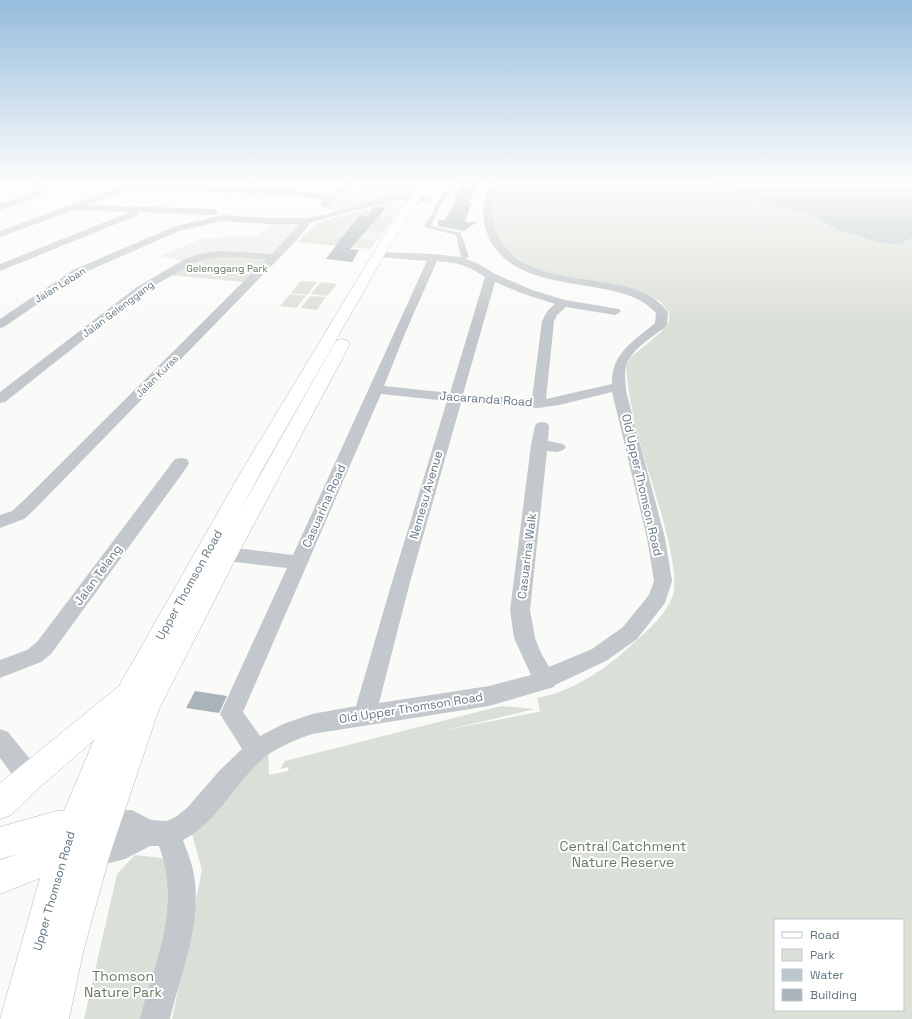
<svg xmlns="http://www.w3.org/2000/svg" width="912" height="1019" viewBox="0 0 912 1019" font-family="'Space Grotesk',sans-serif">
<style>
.built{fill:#e8e9e9}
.green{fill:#dadfd7;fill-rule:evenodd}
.water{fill:#bbc7cb}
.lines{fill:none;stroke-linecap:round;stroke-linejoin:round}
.canal{fill:#bbc7cb;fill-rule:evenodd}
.building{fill:#aab3b9}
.major-casing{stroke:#b5babe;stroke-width:1}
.minor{fill:#c3c8cc;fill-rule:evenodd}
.major{fill:#fff;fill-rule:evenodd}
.labels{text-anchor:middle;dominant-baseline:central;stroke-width:4;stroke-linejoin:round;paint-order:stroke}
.far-park-label{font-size:10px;fill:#687a64;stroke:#fff}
.far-street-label{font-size:10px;fill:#657683;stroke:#fff}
.street-label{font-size:12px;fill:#657683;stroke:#fff}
.near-park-label{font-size:14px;fill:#687a64;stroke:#fff}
</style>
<rect width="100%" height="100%" fill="#fafaf8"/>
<!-- built -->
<g class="built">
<path d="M373,183H419L408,196L390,195L340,210L325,208L347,190Z"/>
<path d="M396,198H411L395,216L368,213V210L379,202Z"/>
<path d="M356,215L376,216L365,231L385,232L379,240L337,236Z"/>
<path d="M303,223L271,255L218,251L195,255L182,261L160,256L202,239L236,236L256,237L271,224Z"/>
</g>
<!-- green -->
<g class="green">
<path d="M498,183H912V1019H172L202,870L190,827L268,747L269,775L288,771L289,767L280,769L285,761L501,706L535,709L446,730L538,712L540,711L537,698C568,693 603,671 626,650C643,634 662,620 672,598C683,573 653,488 645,460C636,429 628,397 626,365L629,361L630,358L661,332L669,321V312L660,301L640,292L545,272L530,266L507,251L492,230L491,202ZM775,920H903V1010H775Z"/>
<path d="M367,209L368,213L373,214L370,216L356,215L336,236L376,240L370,249L297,242L317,223Z"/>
<path d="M376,216L395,217L384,232L365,231Z"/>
<path d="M211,256L266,259L244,282L167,275L178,268Z"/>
<path d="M301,281L317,282L307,295L291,293Z"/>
<path d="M321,282L337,284L327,296L311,294Z"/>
<path d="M290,294L306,296L296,308L280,306Z"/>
<path d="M310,296L326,297L317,310L301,308Z"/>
<path d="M135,855L162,858L179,872L147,1019H84L117,874Z"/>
</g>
<!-- water -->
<path class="water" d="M715,183H912V238L899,244L882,243L838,230L805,213L767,204Z"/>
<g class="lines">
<!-- canal -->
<path class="canal" d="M450,185L453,187L438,209L439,210L431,226L461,233L469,257L465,259L461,257L456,235L424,227L435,208L434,207L448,186Z"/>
</g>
<!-- building -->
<g class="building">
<path d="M462,183H480L469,202H472L465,222H477L464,231L438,226V220H445L456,199H454Z"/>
<path d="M374,207L386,208L350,249L359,250L352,262L326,259L352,224L360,215L368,216Z"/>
<path d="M195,691L227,696L219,713L186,708Z"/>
</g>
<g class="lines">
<defs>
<path id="major" d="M423,183H434L418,202L386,252L261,472L241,509L334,344L336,341L342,339L348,341L350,344L238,554L159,709L110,854L83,952L69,1019H0L40,878L0,894V860L18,854L0,859V827L56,811H64L94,740L40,787L11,815L0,819V783L119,686L241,472L374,252L410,198Z"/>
</defs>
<!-- major casing -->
<use href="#major" class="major-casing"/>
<!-- minor -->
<g class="minor">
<path d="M32,183H40L45,191L43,195L0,210V204L37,191Z"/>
<path d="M129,183L280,188L330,195L344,183H353L327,207L324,208L320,205L325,200L280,194L131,189L87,205L214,209L219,212L214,215L139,212L138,215L0,271V264L130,212L74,210L0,237V231Z"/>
<path d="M491,183H499C492,197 490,213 495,228C519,300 633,262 668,312L667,324L665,327C653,337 631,349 626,366C624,374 626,383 626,391L665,538L672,581L665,603L637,639L606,661L555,685L554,687L489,706L312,734C298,739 277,747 265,757C235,782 218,822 183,840C187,851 192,863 194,875C202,924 181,972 170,1019H140C155,960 182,908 159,846H150L125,859L94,867L85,863L81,854L85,845L112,836L104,837L95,833L91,824L95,815L104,811L132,810L151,820L167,821L177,816L187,808L220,770L242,749L220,714L287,568L227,561L221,559L218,554L221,549L227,547L293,555L427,261L379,257L374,254L375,252L434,254L460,257L477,263L495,274L532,290L565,300L619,309L621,311L619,313L615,315L566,307L557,315L554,321L546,399L612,384C611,353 634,341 655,323L656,313C626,277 547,294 504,258C496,250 489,241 486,230C481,214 482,198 491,183ZM437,261C460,263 466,265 485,277L450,393L384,386L406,331ZM495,282L524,294L555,304L548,310L542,321L532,399L463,394ZM612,392L647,538L654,581L649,595L623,627L592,649L549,667L541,653L535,638L530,610L547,451L558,452L563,450L566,447L563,444L548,441L549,426L547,423L542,422L537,423L535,426L531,445L510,610L514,638L531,675L489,686L379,703L410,582L461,403L538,408L559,405ZM381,394L447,401L392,582L356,706L312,714L283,724L260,736L243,712Z"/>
<path d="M394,194L428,196L432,199L428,202L394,200L309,223L307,228L291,246L35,509L24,519L0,528V515L12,511L23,501L266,259L220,257L202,260L193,263L145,291L5,402L0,403V392L137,287L185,259L199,254L220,251L272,254L300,224H268L222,221L179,231L81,274L4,327L0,328V319L73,270L173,227L222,215L268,218H305L324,215Z"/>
<path d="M181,458L187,459L189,463L187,467L51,654L41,662L0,678V660L27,650L37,642L175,459Z"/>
<path d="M0,729L8,732L38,769L41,777L38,785L29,789L20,785L0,758Z"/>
</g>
<!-- major -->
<use href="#major" class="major"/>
</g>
<!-- sky -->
<linearGradient id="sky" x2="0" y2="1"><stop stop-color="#96bcdc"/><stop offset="0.56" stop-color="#fdfdfc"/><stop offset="1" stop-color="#fdfdfc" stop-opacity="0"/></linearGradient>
<rect width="912" height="326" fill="url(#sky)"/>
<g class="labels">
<!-- far-park labels -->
<g class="far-park-label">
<text x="227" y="268">Gelenggang Park</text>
</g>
<!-- far-street labels -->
<g class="far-street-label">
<text transform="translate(60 285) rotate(-32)">Jalan Leban</text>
<text transform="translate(118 309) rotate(-37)">Jalan Gelenggang</text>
<text transform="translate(157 376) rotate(-45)">Jalan Kuras</text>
</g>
<!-- street labels -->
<g class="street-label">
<text transform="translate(486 399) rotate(4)">Jacaranda Road</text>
<text transform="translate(642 485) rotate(77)">Old Upper Thomson Road</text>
<text transform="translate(426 495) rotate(-74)">Nemesu Avenue</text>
<text transform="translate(324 506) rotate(-66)">Casuarina Road</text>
<text transform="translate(527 556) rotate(-83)">Casuarina Walk</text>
<text transform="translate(98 575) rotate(-54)">Jalan Telang</text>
<text transform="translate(189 585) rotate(-61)">Upper Thomson Road</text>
<text transform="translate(411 708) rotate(-9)">Old Upper Thomson Road</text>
<text transform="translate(54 891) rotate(-74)">Upper Thomson Road</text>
</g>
<!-- near-park labels -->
<g class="near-park-label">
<text x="623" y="846">Central Catchment<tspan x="623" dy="16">Nature Reserve</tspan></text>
<text x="123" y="976">Thomson<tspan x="123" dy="16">Nature Park</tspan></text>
</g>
</g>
<!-- legend -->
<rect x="774" y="919" width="130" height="92" fill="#ffffff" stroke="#c1c8cd"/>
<rect x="782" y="932" width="20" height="6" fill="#ffffff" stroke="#c1c8cd"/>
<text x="810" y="939" font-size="12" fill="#657683">Road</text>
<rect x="782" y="949" width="20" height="12" fill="#dadfd7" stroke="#c1c8cd"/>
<text x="810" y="959" font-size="12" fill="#657683">Park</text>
<rect x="782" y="969" width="20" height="12" fill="#bbc7cb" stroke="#c1c8cd"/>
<text x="810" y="979" font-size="12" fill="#657683">Water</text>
<rect x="782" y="989" width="20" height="12" fill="#aab3b9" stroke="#c1c8cd"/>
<text x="810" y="999" font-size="12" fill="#657683">Building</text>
</svg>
